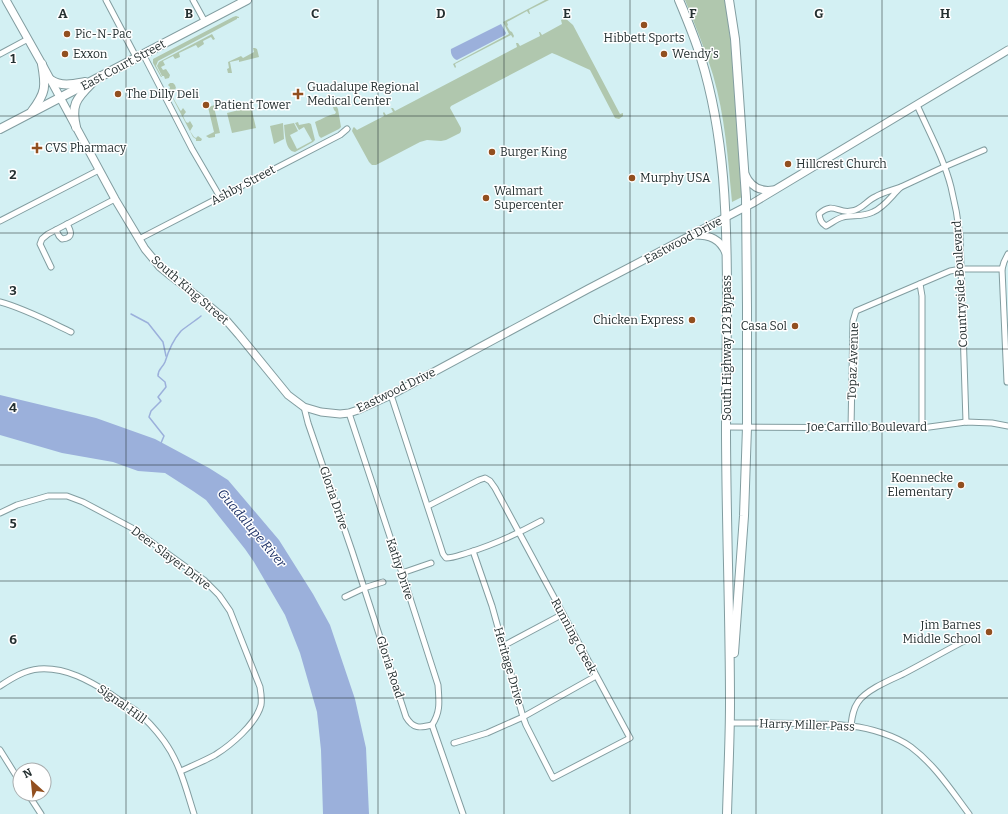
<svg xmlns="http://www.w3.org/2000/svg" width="1008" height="814" viewBox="0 0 1008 814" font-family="Bitter,serif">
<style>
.green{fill:#b0c7ae}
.water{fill:#9bb0db}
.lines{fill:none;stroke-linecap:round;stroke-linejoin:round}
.stream{stroke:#9bb0db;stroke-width:1.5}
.minor-casing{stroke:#829da0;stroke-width:7}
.secondary-casing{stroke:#829da0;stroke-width:9}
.primary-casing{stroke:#829da0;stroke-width:10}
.minor{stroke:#fff;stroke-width:5}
.secondary{stroke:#fff;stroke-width:7}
.primary{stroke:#fff;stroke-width:8}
.grid{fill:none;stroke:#253031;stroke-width:1;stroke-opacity:0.55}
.poi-dot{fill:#924f1f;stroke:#fff;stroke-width:1.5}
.labels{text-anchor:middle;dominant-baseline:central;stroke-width:3;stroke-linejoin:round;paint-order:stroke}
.poi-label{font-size:12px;fill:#253031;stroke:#fff;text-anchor:start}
.street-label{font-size:12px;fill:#253031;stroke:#fff}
.water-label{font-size:13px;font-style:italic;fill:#1c3066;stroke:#fff}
.grid-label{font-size:13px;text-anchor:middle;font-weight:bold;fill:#253031;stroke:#fff;stroke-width:3;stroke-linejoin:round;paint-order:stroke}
</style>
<rect width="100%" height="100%" fill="#d3f0f3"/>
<!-- green -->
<g class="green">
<path d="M545,0H549L529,10L530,14H529L527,11L507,22L508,25L507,26L510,31L512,32L514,36L513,38L511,35L455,64L456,67L455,68L453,64L509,34L503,22Z"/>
<path d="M685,0H725L731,44L742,197L732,202C728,159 725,116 713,75C705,49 695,25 685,0Z"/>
<path d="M236,16L239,17V18H237V19L158,61L156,66L162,77H161L153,63V59L233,17Z"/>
<path d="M565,18L573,25L620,114L623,113V116L619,119L615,118L590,70L557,55L552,53L451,106L450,108L461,128V131L460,133L446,140L441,141L427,140L420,142L376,165H372L369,162L352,131L353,128L354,127L357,130L384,116L383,113L384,112L386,115L393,112L391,108H393L395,111L517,47L516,43H518L520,46L540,36L539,32H540L542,35L562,24L561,20Z"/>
<path d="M212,34L215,39L213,40L211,37L203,41L204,44L198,48L196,45L179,53L180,57L175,59L173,56L163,61L165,65L161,67L163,70L166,69L170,75L169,78L165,79L164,76H162L157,66L159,62Z"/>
<path d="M253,48H255L257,49L259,57L239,62V60L230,62L232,73H228L227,69L229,68L228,62L241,56L243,58L254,52Z"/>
<path d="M170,83H173L175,85L176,88L171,94L180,110L181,111L183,108L186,112L183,116L186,122L188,123L190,121L193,126L190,131L194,137L196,138L198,136L202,139L201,141H196V139L193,137L169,91L170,87L168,85Z"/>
<path d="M215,105V107H214L220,133L215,134V137L209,138L206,136L214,132L208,107Z"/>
<path d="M251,107L256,128L232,133L227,113Z"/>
<path d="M333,107H337L338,109L341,127L339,129L321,138L319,136L315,122C322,119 328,115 335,114L336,112L334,110Z"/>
<path d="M298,122L299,125L309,123L311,124L315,140L313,142L295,152C285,151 285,133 284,125L294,123L298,131L290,135L297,149L312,141L304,127L299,130L295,123Z"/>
<path d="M283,123L284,139L274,144L270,126Z"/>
</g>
<!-- water -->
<g class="water">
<path d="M501,24L506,33L505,35L457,60C453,59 450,53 451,49Z"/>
<path d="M0,395L96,418L155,439L209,468L228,480L279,540L313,594L330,625L355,699L366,748L369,814H323L321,750L317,712L300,653L285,615L254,562L245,549L206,500L193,491L165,473L138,471L113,462L62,453L0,435Z"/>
</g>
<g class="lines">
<!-- stream -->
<g class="stream">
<path d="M131,314L148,323L163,342L166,356"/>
<path d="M161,443L164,436L149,417L151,411L161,401L158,397L166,387L165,382L158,376C158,368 162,369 165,362C168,352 173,340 181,331C187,326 195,321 201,316"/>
</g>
<defs>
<g id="minor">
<path d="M106,0L136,57"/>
<path d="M193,0L205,22"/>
<path d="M0,54L28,39"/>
<path d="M143,54L192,149L220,197"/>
<path d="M917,105C929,132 944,159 951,187C955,203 958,219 960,236L966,422"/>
<path d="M901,187C892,195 885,207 873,212C864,217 853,215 843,217C836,219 832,223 826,226C821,223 820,220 819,214C833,201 838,214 851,211C862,210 866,201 875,197C883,192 893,190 901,187Z"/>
<path d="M901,187L944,167L984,150"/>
<path d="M0,221L99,170"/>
<path d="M56,230L59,236L62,239C74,238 71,231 67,224"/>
<path d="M139,239L340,135L347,129"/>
<path d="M1008,254L1004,262L1002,269L1007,382H1008"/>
<path d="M51,267L40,244L42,239L48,234L115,199"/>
<path d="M920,284L922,296V428"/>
<path d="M0,302C23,308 50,322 71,332"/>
<path d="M391,395L443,554L446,558C453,558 460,555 467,553C493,545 517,534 541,521"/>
<path d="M304,407L308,423L352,551L406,717C413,729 420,728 432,725"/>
<path d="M349,413L402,573L438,685C439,701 441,711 432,725"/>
<path d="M726,427L922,428L966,422L992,423L1008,426"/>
<path d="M851,428L853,321L856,311L950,271L961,269H1002"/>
<path d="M428,506L479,480L485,478L490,481L495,488L630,738L553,778L526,725L523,717L492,606L473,551"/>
<path d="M0,513L17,505L48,496H67L83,502L132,528L204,580L219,595L230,611L260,687C261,693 262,699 261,705C256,724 231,745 215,755C204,761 192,766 181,771"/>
<path d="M402,573L431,563"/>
<path d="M345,597L364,588L383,582"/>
<path d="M503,646L563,614"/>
<path d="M0,686C12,678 25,670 39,669C66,667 90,681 112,695C119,700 127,705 135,710C146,719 156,730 164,741C180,763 186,789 194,814"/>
<path d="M729,723C757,723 784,723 812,724C825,724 839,724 851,726C870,728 896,736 911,747C935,765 951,790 969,814"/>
<path d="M432,725L463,814"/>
<path d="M851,725C852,717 853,709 858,702C866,690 890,680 903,674C924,663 945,651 966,640"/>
<path d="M454,743L487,733L523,717L596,676"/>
<path d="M0,750L20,782"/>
<path d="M28,794L41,814"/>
</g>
<g id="secondary">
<path d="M6,0L42,64L115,199L145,249L160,267L171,276L197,296L226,320L239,335L279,384L288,395L304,407L321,412L340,414L349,413L358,410L391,395L588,289L753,203L1008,50"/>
<path d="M745,174C750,186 760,192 773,190"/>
<path d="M695,235C710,235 720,239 726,253"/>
</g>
<g id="primary">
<path d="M679,0C687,19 695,38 701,58C725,136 727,217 727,299C727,341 726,384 726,426C726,518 730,611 730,703C730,740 728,777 727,814"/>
<path d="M729,0L735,39L746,197L747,307V427L744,516L734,653"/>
<path d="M51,80C61,87 74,84 85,82"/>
<path d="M32,111C46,93 46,86 42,64"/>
<path d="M76,127C71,105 76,99 91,84"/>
<path d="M0,129L247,0"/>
</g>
</defs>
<!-- minor casing -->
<use href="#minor" class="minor-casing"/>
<!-- secondary casing -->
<use href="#secondary" class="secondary-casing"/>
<!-- primary casing -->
<use href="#primary" class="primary-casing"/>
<!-- minor -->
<use href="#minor" class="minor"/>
<!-- secondary -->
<use href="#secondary" class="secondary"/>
<!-- primary -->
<use href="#primary" class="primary"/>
</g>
<!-- grid -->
<path class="grid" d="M126,0V814M252,0V814M378,0V814M504,0V814M630,0V814M756,0V814M882,0V814M0,116H1008M0,233H1008M0,349H1008M0,465H1008M0,581H1008M0,698H1008"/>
<!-- markers -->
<g class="poi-dot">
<circle cx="644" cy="25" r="4"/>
<circle cx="67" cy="34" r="4"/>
<circle cx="65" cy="54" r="4"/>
<circle cx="664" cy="54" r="4"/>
<circle cx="118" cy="94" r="4"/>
<path d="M296 88h4v4h4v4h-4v4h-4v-4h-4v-4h4z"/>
<circle cx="206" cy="105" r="4"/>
<path d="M35 142h4v4h4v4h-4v4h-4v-4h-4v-4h4z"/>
<circle cx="492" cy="152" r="4"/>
<circle cx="788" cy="164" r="4"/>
<circle cx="632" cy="178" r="4"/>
<circle cx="486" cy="198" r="4"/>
<circle cx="692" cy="320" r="4"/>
<circle cx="795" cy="326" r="4"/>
<circle cx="961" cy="485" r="4"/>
<circle cx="989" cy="632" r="4"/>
</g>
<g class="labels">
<!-- poi labels -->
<g class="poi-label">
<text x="75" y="34">Pic-N-Pac</text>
<text x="644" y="38" text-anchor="middle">Hibbett Sports</text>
<text x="73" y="54">Exxon</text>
<text x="672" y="54">Wendy's</text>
<text x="307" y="87">Guadalupe Regional<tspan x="307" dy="14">Medical Center</tspan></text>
<text x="126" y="94">The Dilly Deli</text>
<text x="214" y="105">Patient Tower</text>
<text x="45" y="148">CVS Pharmacy</text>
<text x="500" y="152">Burger King</text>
<text x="796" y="164">Hillcrest Church</text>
<text x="640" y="178">Murphy USA</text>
<text x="494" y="191">Walmart<tspan x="494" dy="14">Supercenter</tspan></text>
<text x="684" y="320" text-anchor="end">Chicken Express</text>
<text x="787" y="326" text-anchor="end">Casa Sol</text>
<text x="953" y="478" text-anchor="end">Koennecke<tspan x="953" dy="14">Elementary</tspan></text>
<text x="981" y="625" text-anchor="end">Jim Barnes<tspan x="981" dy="14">Middle School</tspan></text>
</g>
<!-- street labels -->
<g class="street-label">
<text transform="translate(123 65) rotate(-28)">East Court Street</text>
<text transform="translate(243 185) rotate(-28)">Ashby Street</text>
<text transform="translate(683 240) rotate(-28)">Eastwood Drive</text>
<text transform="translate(960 284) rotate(-93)">Countryside Boulevard</text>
<text transform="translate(190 290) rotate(41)">South King Street</text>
<text transform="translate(727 348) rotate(-90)">South Highway 123 Bypass</text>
<text transform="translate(853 361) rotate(-88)">Topaz Avenue</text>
<text transform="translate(396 390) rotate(-26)">Eastwood Drive</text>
<text x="867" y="427">Joe Carrillo Boulevard</text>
<text transform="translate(334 498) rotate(71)">Gloria Drive</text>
<text transform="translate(171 558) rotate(37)">Deer Slayer Drive</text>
<text transform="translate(400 569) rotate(72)">Kathy Drive</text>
<text transform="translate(574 636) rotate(62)">Running Creek</text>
<text transform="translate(509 666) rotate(74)">Heritage Drive</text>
<text transform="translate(390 667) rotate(72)">Gloria Road</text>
<text transform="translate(122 704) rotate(36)">Signal Hill</text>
<text transform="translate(807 725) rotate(2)">Harry Miller Pass</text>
</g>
<!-- water labels -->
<g class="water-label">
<text transform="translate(252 528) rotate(50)">Guadalupe River</text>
</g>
</g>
<g class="grid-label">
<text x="63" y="18">A</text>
<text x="189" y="18">B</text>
<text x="315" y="18">C</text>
<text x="441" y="18">D</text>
<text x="567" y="18">E</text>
<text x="693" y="18">F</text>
<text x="819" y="18">G</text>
<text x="945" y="18">H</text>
<text x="13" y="63">1</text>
<text x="13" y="179">2</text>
<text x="13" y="295">3</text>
<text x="13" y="412">4</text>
<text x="13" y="528">5</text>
<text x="13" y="644">6</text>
</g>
<!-- north arrow -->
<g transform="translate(32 782) rotate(333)"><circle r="19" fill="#ffffff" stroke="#a8acad"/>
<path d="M0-3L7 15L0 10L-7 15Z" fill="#924f1f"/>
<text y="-6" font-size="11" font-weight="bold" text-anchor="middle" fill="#253031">N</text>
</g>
</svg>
